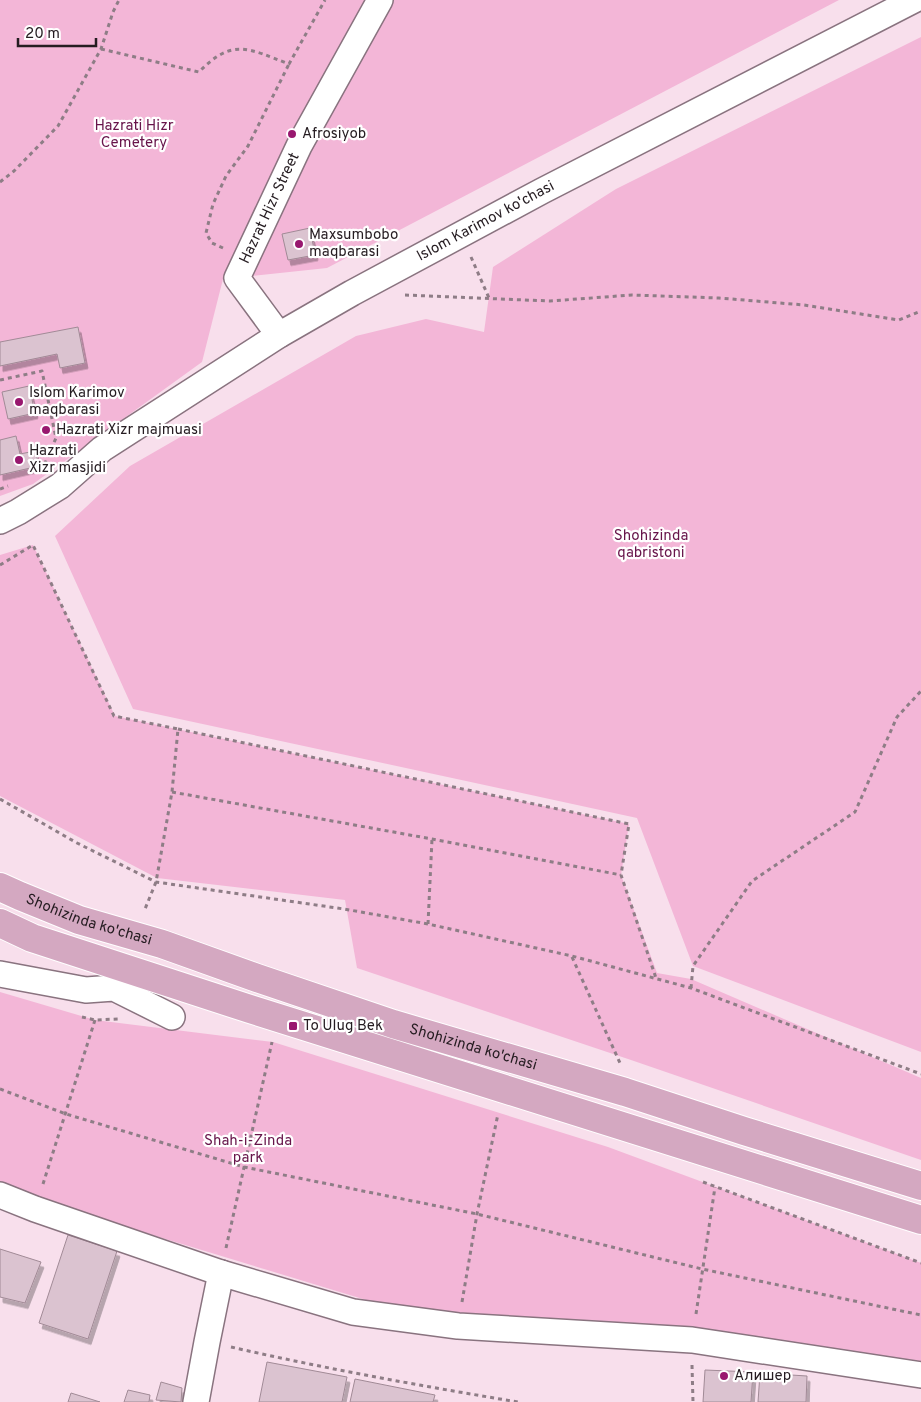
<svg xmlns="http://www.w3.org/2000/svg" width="921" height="1402" viewBox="0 0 921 1402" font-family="Overpass,sans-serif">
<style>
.green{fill:#f3b6d7}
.building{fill:#dbc3d0;stroke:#a18a96;filter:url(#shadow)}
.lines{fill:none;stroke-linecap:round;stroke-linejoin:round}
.street-casing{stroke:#89737f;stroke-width:28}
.primary-casing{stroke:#fff;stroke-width:30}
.path{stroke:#8e7d86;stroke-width:3;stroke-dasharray:4 4;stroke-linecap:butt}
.street{stroke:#fff;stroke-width:25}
.primary{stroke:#d4a8c1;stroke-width:28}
.poi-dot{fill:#98186f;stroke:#fff;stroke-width:2}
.labels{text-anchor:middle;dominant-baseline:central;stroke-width:4.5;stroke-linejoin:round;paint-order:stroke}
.park-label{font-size:15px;fill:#67144a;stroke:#fff}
.poi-label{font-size:15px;fill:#251c21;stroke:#fff;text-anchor:start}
.street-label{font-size:15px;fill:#251c21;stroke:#fff}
</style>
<defs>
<filter id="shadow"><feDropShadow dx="3" dy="5.5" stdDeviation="0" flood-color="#0004"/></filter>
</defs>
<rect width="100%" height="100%" fill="#f8dfec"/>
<!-- green -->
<g class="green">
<path d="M0,0H839L327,268L223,279L202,362L33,484L0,496Z"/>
<path d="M921,37V1052L693,966L637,818L133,709L55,536L130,466L356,336L426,319L484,332L493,267L616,189Z"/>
<path d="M33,545L115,716L629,824L621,875L657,973L691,979L921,1078V1160L631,1060L357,968L345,900L157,878L0,796V555Z"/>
<path d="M0,992L95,1020L273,1042L608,1147L921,1263V1372L692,1340L376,1303L57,1206L0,1183Z"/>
</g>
<!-- building -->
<g class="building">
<path d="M310,228L315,255L288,260L282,234Z"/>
<path d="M78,327L85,363L60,368L57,354L0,366V342Z"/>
<path d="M29,386L35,413L8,419L2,392Z"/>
<path d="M16,436L20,454L35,451L39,466L0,475V440Z"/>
<path d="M68,1235L117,1251L88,1339L39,1323Z"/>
<path d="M0,1249L41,1262L25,1303L0,1297Z"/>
<path d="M267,1362L347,1377L342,1402H259Z"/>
<path d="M705,1370L753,1372L751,1402H703Z"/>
<path d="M760,1373L807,1376L806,1402H758Z"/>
<path d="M355,1379L435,1395L433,1402H350Z"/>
<path d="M161,1382L182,1388L181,1402L156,1400Z"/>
<path d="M128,1390L150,1395L149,1402H124Z"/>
<path d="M71,1393L100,1402H68Z"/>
</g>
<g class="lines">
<defs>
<g id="street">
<path id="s1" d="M279,335L237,278L299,146L380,0"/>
<path id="s2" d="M0,521L18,512L60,486L102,449L279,335L352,293L542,191L914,0"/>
<path d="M0,974L86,990L114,988L172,1017"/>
<path d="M0,1195L35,1209L221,1273L353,1312L458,1326L692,1340L921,1375"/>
<path d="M196,1402L207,1342L221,1273"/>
</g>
<g id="primary">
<path id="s3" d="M0,887L20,896L79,920L162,944L257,978L393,1024L625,1092L744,1131L921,1186"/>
<path d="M0,923L32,938L250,1009L921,1220"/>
</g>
</defs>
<!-- street casing -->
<use href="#street" class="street-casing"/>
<!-- primary casing -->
<use href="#primary" class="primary-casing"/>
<!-- path -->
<g class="path">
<path d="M101,49L199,72C233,37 249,49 289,64L325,0"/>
<path d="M0,182L14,171L58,126L101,49L113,12L119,0"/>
<path d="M223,248L212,243L206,233L213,204L226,176L248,146L289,64"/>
<path d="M471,257L489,298"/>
<path d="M405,295L550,301L632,295L719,298L804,305L899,320L921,311"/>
<path d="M0,380L42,371L56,438L45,463"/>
<path d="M0,489L8,486"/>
<path d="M0,565L33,545L114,716L178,729L172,792L156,882L145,909"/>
<path d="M178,729L629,824L621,875L656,978"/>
<path d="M172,792L432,839L621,875"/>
<path d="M0,799L77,843L156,882L344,909L428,924L572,956L691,988L921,1074"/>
<path d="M428,924L432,839"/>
<path d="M572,957L620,1063"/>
<path d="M691,988L693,966L752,881L855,812L897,717L921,691"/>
<path d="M82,1017L95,1020L118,1019"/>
<path d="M0,1089L66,1114L244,1167L477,1214L702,1269L921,1315"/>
<path d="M703,1182L921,1263"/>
<path d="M43,1184L95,1020"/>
<path d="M226,1248L272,1042"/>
<path d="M462,1302L477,1214L498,1114"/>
<path d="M696,1314L715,1187"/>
<path d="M231,1347C327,1369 422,1386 518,1402"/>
<path d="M692,1365L693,1402"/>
</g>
<!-- street -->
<use href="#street" class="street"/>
<!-- primary -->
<use href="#primary" class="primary"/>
</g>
<!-- markers -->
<g class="poi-dot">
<circle cx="292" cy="134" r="5"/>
<circle cx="299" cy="244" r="5"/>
<circle cx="19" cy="402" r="5"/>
<circle cx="46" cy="430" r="5"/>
<circle cx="19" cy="460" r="5"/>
<rect x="288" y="1021" width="10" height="10" rx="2.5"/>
<circle cx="724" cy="1376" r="5"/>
</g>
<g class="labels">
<!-- park labels -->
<g class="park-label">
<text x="134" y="126">Hazrati Hizr<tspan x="134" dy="17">Cemetery</tspan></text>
<text x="651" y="536">Shohizinda<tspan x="651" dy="17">qabristoni</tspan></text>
<text x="248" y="1141">Shah-i-Zinda<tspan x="248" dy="17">park</tspan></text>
</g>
<!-- poi labels -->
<g class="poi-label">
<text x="302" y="134">Afrosiyob</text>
<text x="309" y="235">Maxsumbobo<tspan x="309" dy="17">maqbarasi</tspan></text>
<text x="29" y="393">Islom Karimov<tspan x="29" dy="17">maqbarasi</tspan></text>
<text x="56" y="430">Hazrati Xizr majmuasi</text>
<text x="29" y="451">Hazrati<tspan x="29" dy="17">Xizr masjidi</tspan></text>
<text x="303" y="1026">To Ulug Bek</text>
<text x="734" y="1376">Алишер</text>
</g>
<!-- street labels -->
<g class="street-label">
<text stroke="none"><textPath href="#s1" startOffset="148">Hazrat Hizr Street</textPath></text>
<text stroke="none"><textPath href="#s2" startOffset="572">Islom Karimov ko'chasi</textPath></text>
<text stroke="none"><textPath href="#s3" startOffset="95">Shohizinda ko'chasi</textPath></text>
<text stroke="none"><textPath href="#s3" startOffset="500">Shohizinda ko'chasi</textPath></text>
</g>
</g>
<!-- scale -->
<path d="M18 38v8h78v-8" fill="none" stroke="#251c21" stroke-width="2.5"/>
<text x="25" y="38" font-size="15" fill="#251c21" stroke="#ffffff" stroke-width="4" paint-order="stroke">20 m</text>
</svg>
